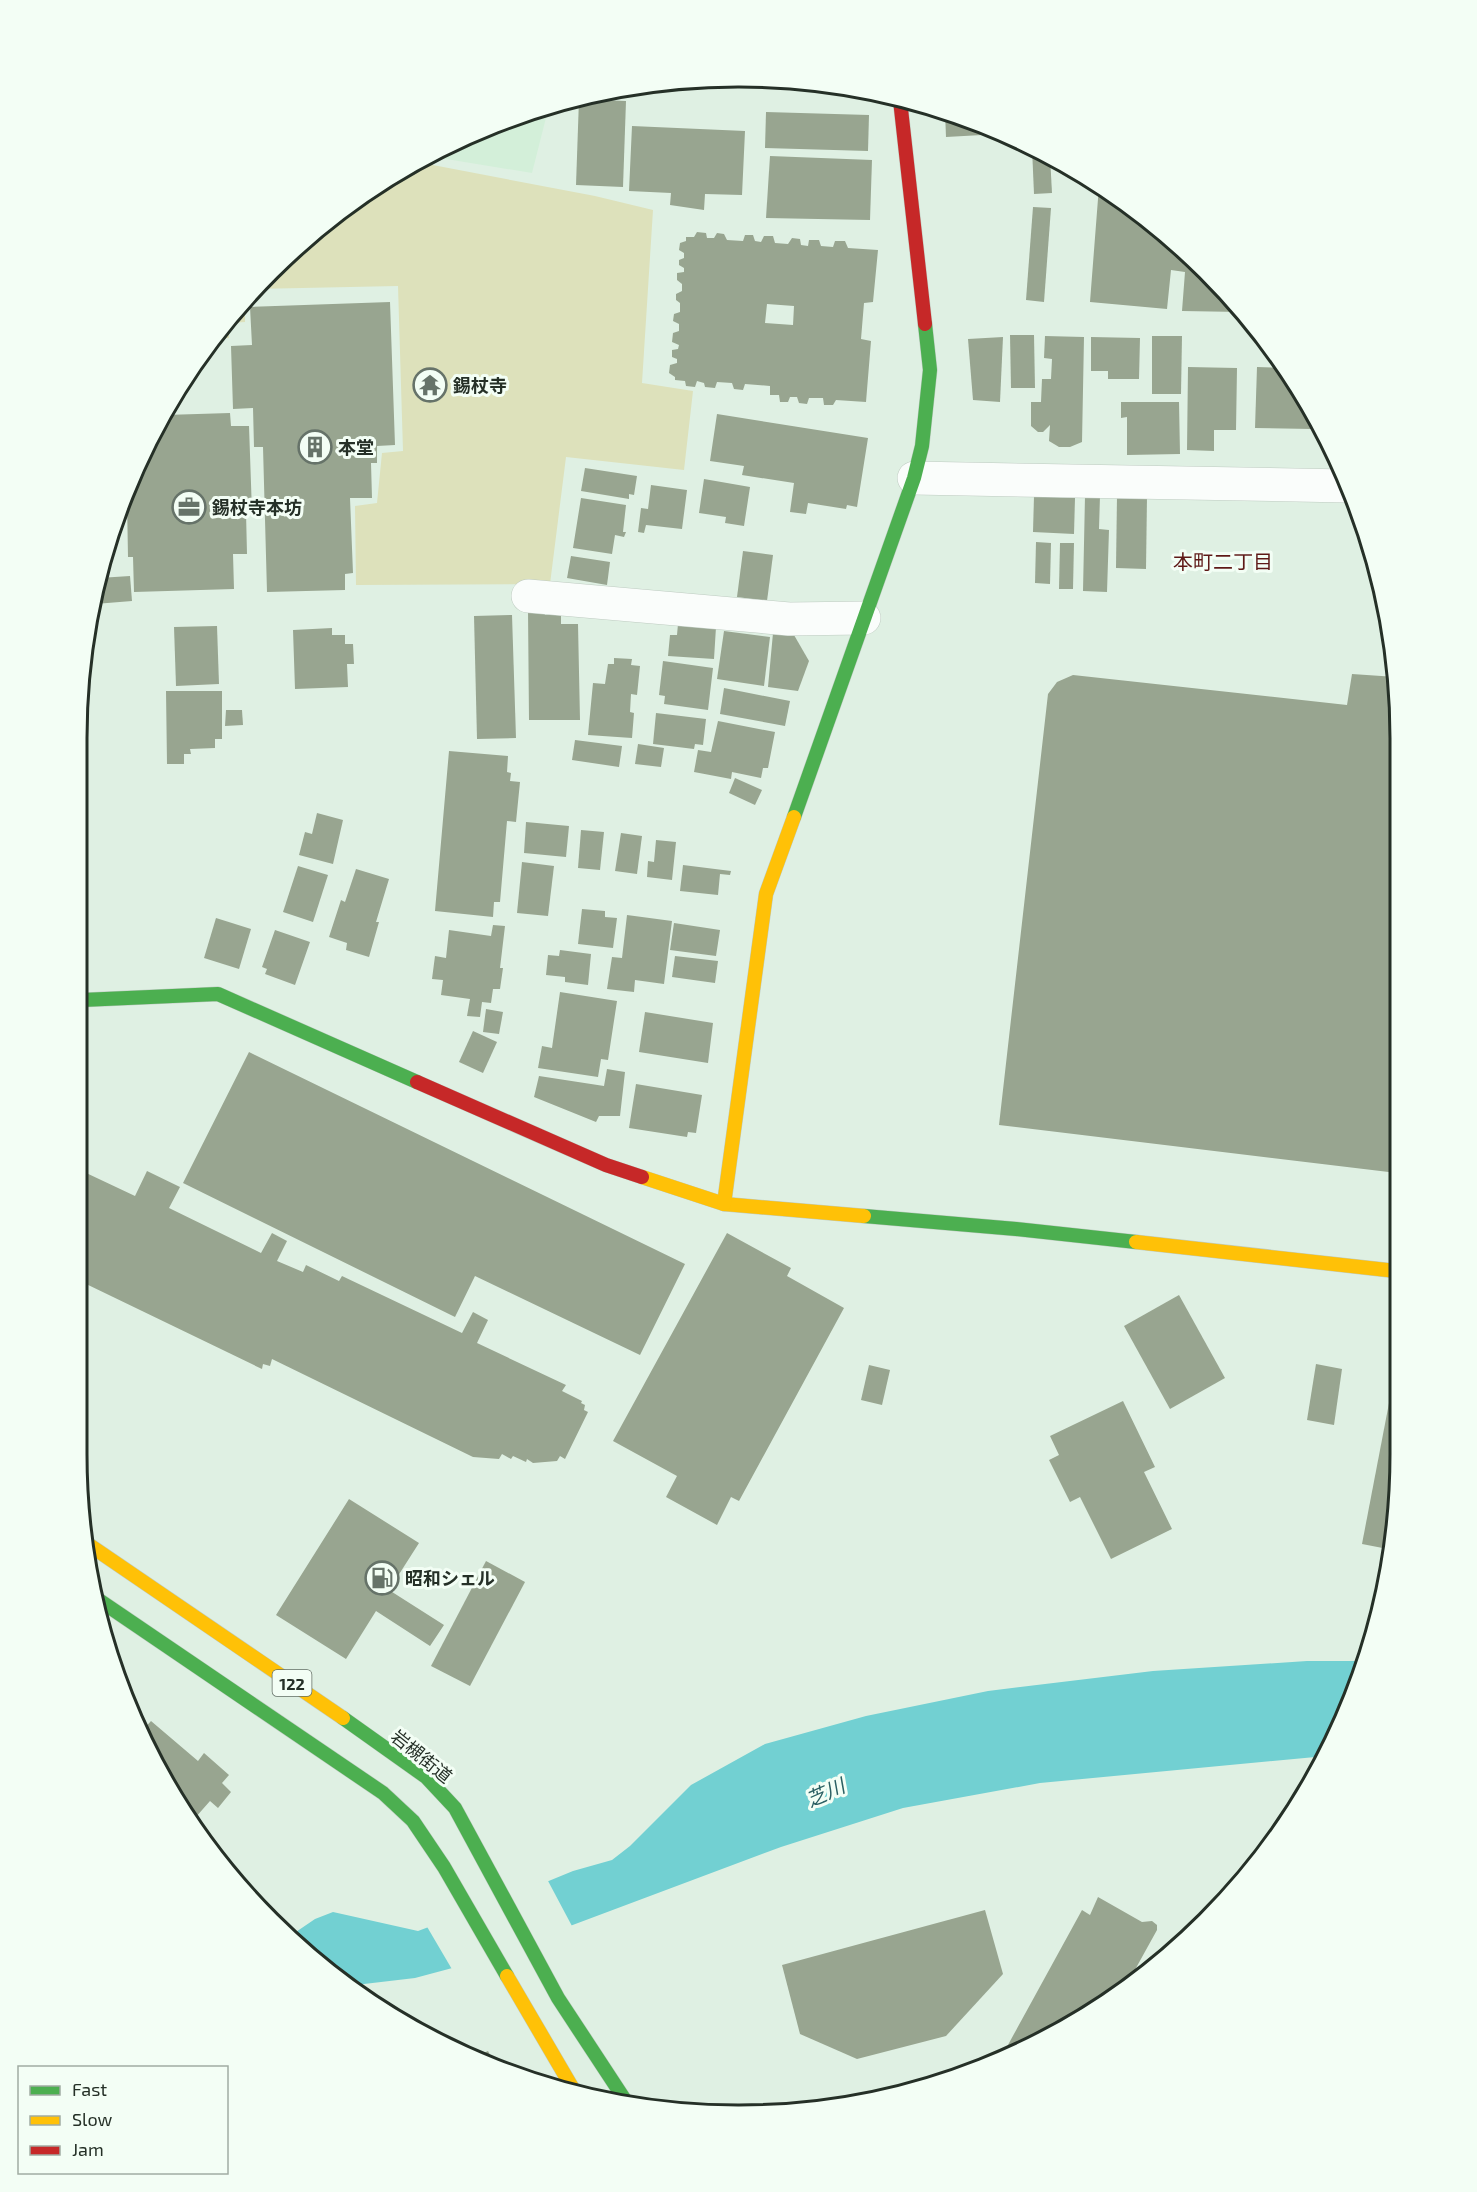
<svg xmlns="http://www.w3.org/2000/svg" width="1477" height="2192" viewBox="0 0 1477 2192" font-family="'Exo 2','Noto Sans JP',sans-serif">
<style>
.built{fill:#d3efd9}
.green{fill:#dde1bb}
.water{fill:#72d0d2}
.pier{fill:#dff0e3}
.building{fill:#98a590;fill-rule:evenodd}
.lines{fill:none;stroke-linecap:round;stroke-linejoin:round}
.street-casing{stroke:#becbc1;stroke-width:34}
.fast-casing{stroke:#becbc1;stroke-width:15}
.slow-casing{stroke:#becbc1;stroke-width:15}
.jam-casing{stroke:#becbc1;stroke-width:15}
.street{stroke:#fafdfb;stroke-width:33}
.fast{stroke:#4caf50;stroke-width:14}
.slow{stroke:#ffc107;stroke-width:14}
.jam{stroke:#c62828;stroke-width:14}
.labels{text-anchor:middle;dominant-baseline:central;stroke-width:6;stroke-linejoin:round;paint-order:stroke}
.shield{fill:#f3fef5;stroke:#636e65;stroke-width:1.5}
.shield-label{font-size:16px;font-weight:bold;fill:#253027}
.poi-label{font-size:18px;font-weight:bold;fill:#253027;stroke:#f3fef5;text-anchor:start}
.street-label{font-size:18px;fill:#253027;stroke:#f3fef5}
.neighbourhood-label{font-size:20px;fill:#5e1917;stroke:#f3fef5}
.water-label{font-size:20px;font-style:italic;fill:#2b6063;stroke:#f3fef5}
.rim{fill:none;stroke:#253027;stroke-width:3}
</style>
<rect width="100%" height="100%" fill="#dff0e3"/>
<!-- built -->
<path class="built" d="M549,106L532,173L428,156L446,145Z"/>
<!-- green -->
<g class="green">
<path d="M417,162L595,196L653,210L642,383L693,391L684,470L566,457L550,584L356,585L355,506L377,503L382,453L403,451L398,286L254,289L336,213Z"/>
<path d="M245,298V322L229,323V338L216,339Z"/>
</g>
<!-- water -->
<path class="water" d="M1307,1661H1367L1332,1746L1326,1756L1040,1783L903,1808L781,1847L471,1963L415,1978L347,1986L335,1978L290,1936L315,1919L333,1912L418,1931L517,1894L573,1871L612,1860L630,1846L691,1785L765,1744L866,1716L988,1691L1153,1671Z"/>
<!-- pier -->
<path class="pier" d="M547,1879L573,1928L472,1966L453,1971L426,1925Z"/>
<!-- building -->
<g class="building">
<path d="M707,78L716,79L775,81V84L707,80Z"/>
<path d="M579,99L626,101L623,187L576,185Z"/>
<path d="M766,112L869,115L868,151L765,148Z"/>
<path d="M945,112H952L1000,134L946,137Z"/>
<path d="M632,126L745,131L742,195L705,194L704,210L670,205L671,193L629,191Z"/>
<path d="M1032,148L1050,156L1052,193L1034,194Z"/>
<path d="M770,156L872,160L870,220L766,218Z"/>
<path d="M1099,186L1173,239V243H1177L1241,312L1182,311L1185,272L1171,270L1167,309L1090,302Z"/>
<path d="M1033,207L1051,208L1044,302L1026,300Z"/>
<path d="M697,232L706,233L707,238H714L717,233L724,234L727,240L743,241L745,235H753L755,241L761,242L764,236H773L775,243L788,244L792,238L800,239L801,245L808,246L809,240H819L821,246L833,247L835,241H845L848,248L878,250L873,302L864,303L861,339L871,341L866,402L836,400L833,405H824L823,398H809L807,404L799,403L797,397H790L788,402H780L779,395H770V386L745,384L743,390L734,389L732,383L717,382L715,388L705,387L704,383L697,381L695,387L686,386L685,381L675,380V377L669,373L670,365L677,363V359L672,357V350L678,349L679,345L672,342L673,333L679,331V324L673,321L674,314L680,312V303L676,300V294L682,291V284L677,280V273L684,272V268L679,265V260L684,258V253L679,250L680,243L686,241V237H694ZM767,304L794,306L793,325L765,323Z"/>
<path d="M390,302L395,445L377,446V463H371L372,498H350L353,573L345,574V590L267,592L263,447H254L253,408L233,409L231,346L252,345L250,307Z"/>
<path d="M1010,335H1034L1035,388H1011Z"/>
<path d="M1045,336L1084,337L1082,442L1070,447H1059L1049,441L1050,425L1043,432H1038L1031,426V402H1041L1042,379H1051L1052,359L1044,358Z"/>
<path d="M1152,336H1182L1181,394H1152Z"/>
<path d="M1003,337L1000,402L973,400L968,339Z"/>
<path d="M1091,337L1140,338L1139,379H1108V371H1091Z"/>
<path d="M1188,367L1237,368L1236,430H1214V451L1187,450Z"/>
<path d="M1257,367L1284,368L1312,413V429L1255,428Z"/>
<path d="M1121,402H1179L1180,454L1127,455V417L1121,418Z"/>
<path d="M230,413L231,426H249L252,512H246L247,554H233L234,589L134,592L133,557H128L127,501H122L145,446L165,415Z"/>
<path d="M717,414L868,438L857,507L847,505L846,509L808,503L806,514L790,512L794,483L742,475L744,466L710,461Z"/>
<path d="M1329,441L1332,446L1337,458H1329Z"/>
<path d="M585,468L637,476L634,495L629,494V499L581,491Z"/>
<path d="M704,479L750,487L744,526L725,523L726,517L699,513Z"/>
<path d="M651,485L687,490L682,529L646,525L644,533L638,532L641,508L648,509Z"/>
<path d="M1034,496L1075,498L1074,534L1033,532Z"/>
<path d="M1085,496H1100L1099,529L1109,530L1107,592L1083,591Z"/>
<path d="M1117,496L1147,497L1146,569L1116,568Z"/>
<path d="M581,498L626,505L623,532H626L624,537L615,535L612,554L573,548Z"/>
<path d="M1036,542L1051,543L1050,584L1035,583Z"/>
<path d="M1060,543H1074L1073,589H1059Z"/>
<path d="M743,551L773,555L767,601L737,597Z"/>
<path d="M571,556L610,562L607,585L567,578Z"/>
<path d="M130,576L132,601L95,604L99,578Z"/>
<path d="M528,610H544L545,615L561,614V624H578L580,720H529Z"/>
<path d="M512,615L516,738L477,739L474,616Z"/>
<path d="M678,624L716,627L714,659L668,656L670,635H677Z"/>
<path d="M217,626L219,684L176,686L174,627Z"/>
<path d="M332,628V635H345V644H353L354,664H347L348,687L295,689L293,630Z"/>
<path d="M724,631L770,637L764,686L717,679Z"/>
<path d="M773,633L794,635L809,661L798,691L768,687Z"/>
<path d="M614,658L632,659L631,665L640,666L637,695L631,694L630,712L634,713L632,738L588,735L593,683L605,684L608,664H614Z"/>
<path d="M663,661L713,668L708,710L664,704L665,696L659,695Z"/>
<path d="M1352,674L1396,677L1399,696L1397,1173L999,1125L1048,694L1057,682L1073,675L1347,705Z"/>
<path d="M724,688L790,701L785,726L720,714Z"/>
<path d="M166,691H222V739H215V748L190,749L191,754H184V764H167Z"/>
<path d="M226,710H242L243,725L225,726Z"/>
<path d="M656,713L706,719L703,745L695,744L694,749L653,744Z"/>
<path d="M718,721L775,732L768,768H763L761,778L732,772L731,779L694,772L698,750L711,752Z"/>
<path d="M575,740L622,746L619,767L572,760Z"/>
<path d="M638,744L664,748L661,767L635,764Z"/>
<path d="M449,751L508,756L507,772L511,773L510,781L520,782L516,822L507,821L500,902H494L493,917L435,911Z"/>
<path d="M735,778L762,790L755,805L729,793Z"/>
<path d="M317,813L343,820L333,864L299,855L305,832L312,834Z"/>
<path d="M526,822L569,826L566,857L524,853Z"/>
<path d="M581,830L604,832L600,870L578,868Z"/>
<path d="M621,833L642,836L637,874L615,871Z"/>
<path d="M656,840L676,842L672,880L647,877L648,861L654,862Z"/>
<path d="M522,862L554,866L548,916L517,913Z"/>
<path d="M683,865L731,871L730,875L720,874L718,895L680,891Z"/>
<path d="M298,866L328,875L313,922L283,912Z"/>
<path d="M356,869L389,879L376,922H379L369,957L346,950L347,943L329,937L341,900L345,902Z"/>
<path d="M582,909L605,911V917L617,918L613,948L578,944Z"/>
<path d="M627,915L672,921L664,984L635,980L634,992L607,989L612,957L622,958Z"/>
<path d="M216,918L251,929L239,969L204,958Z"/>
<path d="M674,923L720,930L716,956L670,950Z"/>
<path d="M493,925L505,926L500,968H503L500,989H493L491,1003L482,1002L480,1017L467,1016L470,999L441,995L443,980L432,979L435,956L446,958L449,930L491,936Z"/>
<path d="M275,930L310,942L295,985L265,974L267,969L262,967Z"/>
<path d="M560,950L591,954L588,985L565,982V977L546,975L548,955L559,956Z"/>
<path d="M675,956L718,961L715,983L672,977Z"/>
<path d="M560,992L617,1001L608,1060L601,1059L598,1077L538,1068L542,1046L552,1048Z"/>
<path d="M486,1009L503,1012L499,1034L483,1032Z"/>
<path d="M645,1012L713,1023L708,1063L639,1052Z"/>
<path d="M473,1031L497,1042L483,1073L459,1062Z"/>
<path d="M249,1052L685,1264L640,1355L475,1276L455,1317L183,1183Z"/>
<path d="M607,1069L625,1072L620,1116H599L596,1122L534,1097L539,1076L604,1086Z"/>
<path d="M636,1084L702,1095L696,1133L688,1132L687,1137L629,1128Z"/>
<path d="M82,1171L135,1196L147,1171L180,1187L169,1208L261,1253L272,1233L287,1241L277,1261L303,1272L306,1265L339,1281L342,1276L462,1333L473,1312L488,1320L477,1343L566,1385L562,1391L582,1401L581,1403L585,1405L584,1410L588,1412L565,1459L560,1456L557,1461L533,1463L527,1459L526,1462L513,1456L511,1459L502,1454L499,1459L473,1457L272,1359L270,1366L263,1364L262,1369L82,1282Z"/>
<path d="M727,1233L791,1268L787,1276L844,1308L739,1501L731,1497L717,1525L666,1497L677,1476L613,1441Z"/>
<path d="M1179,1295L1225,1378L1170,1409L1124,1326Z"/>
<path d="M1316,1364L1342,1369L1334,1425L1307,1420Z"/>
<path d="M869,1365L890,1370L882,1405L861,1400Z"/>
<path d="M1394,1377L1395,1540L1393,1550L1362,1544Z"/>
<path d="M1123,1401L1155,1467L1144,1472L1172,1529L1111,1559L1080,1497L1070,1502L1049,1460L1059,1455L1050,1436Z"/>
<path d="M349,1499L419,1543L389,1590L444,1625L430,1646L376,1611L346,1659L276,1615Z"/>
<path d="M486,1561L525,1582L470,1686L431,1666Z"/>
<path d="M151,1721L198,1761L204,1753L229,1775L222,1783L231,1792L218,1808L210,1801L195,1818L181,1806L143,1730Z"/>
<path d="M1098,1897L1142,1922L1152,1921L1157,1925V1930L1126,1986L1070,2027L1003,2054L1082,1910L1090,1915Z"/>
<path d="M985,1910L1003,1974L946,2036L857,2059L800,2034L782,1965Z"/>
<path d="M488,2051L497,2069L473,2058Z"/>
</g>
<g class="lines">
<defs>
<g id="street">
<path d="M914,478L1347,486"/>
<path d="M528,596L789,619L864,618"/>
</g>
<g id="fast">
<path d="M794,817L914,478L922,446L930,370L925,324"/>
<path d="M82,1000L218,994L417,1082"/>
<path d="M864,1216L1016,1229L1136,1242"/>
<path d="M96,1598L383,1793L413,1821L444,1867L507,1976"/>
<path d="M343,1718L426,1777L455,1808L558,1998L627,2103"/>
</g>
<g id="slow">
<path d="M642,1177L724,1204L864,1216"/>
<path d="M724,1204L766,894L794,817"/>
<path d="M1136,1242L1396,1271"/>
<path d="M82,1540L343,1718"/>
<path d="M507,1976L576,2094"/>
</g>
<g id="jam">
<path d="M900,100L925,324"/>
<path d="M417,1082L606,1165L642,1177"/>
</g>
</defs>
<!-- street casing -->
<use href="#street" class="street-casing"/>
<!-- fast casing -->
<use href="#fast" class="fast-casing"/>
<!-- slow casing -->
<use href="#slow" class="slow-casing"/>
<!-- jam casing -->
<use href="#jam" class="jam-casing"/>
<!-- street -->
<use href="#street" class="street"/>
<!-- fast -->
<use href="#fast" class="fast"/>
<!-- slow -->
<use href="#slow" class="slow"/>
<!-- jam -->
<use href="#jam" class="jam"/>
</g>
<!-- icons -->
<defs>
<symbol id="temple-ring" viewBox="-11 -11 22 22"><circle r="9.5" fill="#f3fef5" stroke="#667369" stroke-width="1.5"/><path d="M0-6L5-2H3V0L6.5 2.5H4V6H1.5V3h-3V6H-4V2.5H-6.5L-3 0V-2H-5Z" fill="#667369"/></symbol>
<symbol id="building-ring" viewBox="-11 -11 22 22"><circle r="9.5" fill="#f3fef5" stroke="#667369" stroke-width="1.5"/><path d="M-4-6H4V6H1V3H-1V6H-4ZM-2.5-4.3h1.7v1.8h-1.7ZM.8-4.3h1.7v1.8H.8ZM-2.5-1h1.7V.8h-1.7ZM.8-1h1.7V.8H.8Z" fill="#667369"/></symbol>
<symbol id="office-ring" viewBox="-11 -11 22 22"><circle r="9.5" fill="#f3fef5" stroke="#667369" stroke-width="1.5"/><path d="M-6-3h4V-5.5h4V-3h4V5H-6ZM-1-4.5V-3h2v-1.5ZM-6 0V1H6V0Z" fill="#667369"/></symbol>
<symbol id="fuel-ring" viewBox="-11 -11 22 22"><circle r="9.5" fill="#f3fef5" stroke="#667369" stroke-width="1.5"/><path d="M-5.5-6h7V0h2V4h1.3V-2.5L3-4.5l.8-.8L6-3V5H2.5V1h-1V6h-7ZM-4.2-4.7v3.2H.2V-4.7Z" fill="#667369"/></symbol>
</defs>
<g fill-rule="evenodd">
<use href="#temple-ring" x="411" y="366" width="38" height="38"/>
<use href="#building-ring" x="296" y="428" width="38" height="38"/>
<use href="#office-ring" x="170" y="488" width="38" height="38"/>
<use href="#fuel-ring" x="363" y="1559" width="38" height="38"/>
</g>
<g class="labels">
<!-- shield labels -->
<rect class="shield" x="272.5" y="1670" width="39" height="26" rx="4.5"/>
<g class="shield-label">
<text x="292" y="1683">122</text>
</g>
<!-- poi labels -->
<g class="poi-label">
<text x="453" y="385">錫杖寺</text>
<text x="338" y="447">本堂</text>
<text x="212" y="507">錫杖寺本坊</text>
<text x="405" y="1578">昭和シェル</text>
</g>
<!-- street labels -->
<g class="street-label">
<text transform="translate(422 1756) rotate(39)">岩槻街道</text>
</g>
<!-- neighbourhood labels -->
<g class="neighbourhood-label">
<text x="1223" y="561">本町二丁目</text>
</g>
<!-- water labels -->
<g class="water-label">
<text transform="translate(825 1792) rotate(-24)">芝川</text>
</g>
</g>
<!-- crop -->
<path d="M0 0H1477V2192H0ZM738 87H739A651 651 0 0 1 1390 738V1454A651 651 0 0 1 739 2105H738A651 651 0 0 1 87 1454V738A651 651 0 0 1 738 87Z" fill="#f3fef5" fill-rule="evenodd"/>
<path class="rim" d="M738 87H739A651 651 0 0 1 1390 738V1454A651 651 0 0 1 739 2105H738A651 651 0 0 1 87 1454V738A651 651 0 0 1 738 87Z"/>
<!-- legend -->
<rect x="18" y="2066" width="210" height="108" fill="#f3fef5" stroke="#a1aca3" stroke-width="1.5"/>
<rect x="30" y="2086" width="30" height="9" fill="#4caf50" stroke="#a1aca3" stroke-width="1.5"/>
<text x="72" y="2096" font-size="18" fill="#253027">Fast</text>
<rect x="30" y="2116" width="30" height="9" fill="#ffc107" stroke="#a1aca3" stroke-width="1.5"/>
<text x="72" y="2126" font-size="18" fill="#253027">Slow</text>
<rect x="30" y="2146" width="30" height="9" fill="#c62828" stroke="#a1aca3" stroke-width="1.5"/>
<text x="72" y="2156" font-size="18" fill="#253027">Jam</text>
</svg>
